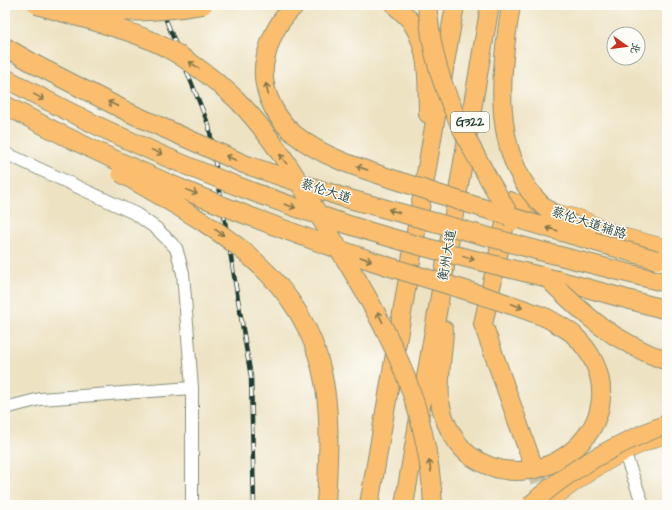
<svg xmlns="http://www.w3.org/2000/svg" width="672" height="510" viewBox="0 0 672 510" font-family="'Architects Daughter','LXGW WenKai TC',sans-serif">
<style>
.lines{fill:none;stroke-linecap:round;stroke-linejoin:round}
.highway-tunnel{stroke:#c4c1a6;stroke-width:18;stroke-dasharray:18 9;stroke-linecap:butt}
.minor-casing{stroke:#86907b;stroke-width:14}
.major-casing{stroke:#86907b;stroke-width:16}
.highway-casing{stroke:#86907b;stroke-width:20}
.minor{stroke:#fff;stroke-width:12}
.major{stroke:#fabe6e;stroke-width:15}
.highway{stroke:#fabe6e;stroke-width:18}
.rail-casing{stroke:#1f3d34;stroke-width:4.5}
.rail{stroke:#fdfcf7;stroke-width:3;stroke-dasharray:9;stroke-linecap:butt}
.highway-bridge-casing{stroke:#86907b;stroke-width:20;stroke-linecap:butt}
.highway-bridge{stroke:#fabe6e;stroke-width:18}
.oneway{stroke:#82774e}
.labels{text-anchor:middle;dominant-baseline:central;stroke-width:3;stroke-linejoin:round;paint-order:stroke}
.shield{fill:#fdfcf7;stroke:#62766e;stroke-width:1}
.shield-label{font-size:12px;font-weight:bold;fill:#1f3d34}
.street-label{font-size:13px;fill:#1f3d34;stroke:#fdfcf7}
</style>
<rect width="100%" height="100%" fill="#fdfcf7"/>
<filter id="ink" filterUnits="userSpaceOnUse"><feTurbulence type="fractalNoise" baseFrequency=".025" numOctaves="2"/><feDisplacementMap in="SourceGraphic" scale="8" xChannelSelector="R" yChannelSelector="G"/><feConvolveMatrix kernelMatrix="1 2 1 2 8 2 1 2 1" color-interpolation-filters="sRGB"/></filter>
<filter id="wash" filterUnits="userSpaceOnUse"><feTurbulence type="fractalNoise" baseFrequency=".012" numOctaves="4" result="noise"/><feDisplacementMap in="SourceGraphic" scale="16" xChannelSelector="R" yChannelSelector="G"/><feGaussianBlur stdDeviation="0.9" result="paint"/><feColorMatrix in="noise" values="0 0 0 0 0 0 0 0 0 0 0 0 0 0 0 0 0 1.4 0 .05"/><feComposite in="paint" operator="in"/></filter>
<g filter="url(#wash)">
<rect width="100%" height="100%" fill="#ede2c2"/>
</g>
<g filter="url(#ink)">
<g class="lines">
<!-- highway-tunnel -->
<path class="highway-tunnel" d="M533,465L541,487"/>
<defs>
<g id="minor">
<path d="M5,153L136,214L157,229L176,248L183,273L192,388V505"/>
<path d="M5,408L40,399L192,388"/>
<path d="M625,454L643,505"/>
</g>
<g id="major">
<path d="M510,200L581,218L621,235L667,247"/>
<path d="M547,505C582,476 624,450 667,435"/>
</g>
<g id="highway">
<path d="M395,5C400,11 408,16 412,23C430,51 427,82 428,114"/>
<path d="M510,201L483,324L533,465"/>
<path d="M540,251L667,283"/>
<path d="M557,280L667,310"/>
<path d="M444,330C443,352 438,378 440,400C442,420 454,442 469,455C545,510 653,411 573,334C566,328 555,323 547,318"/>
<path d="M369,505L455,5"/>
<path d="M404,505L490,5"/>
</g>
</defs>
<!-- minor casing -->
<use href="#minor" class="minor-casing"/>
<!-- major casing -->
<use href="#major" class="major-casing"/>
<!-- highway casing -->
<use href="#highway" class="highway-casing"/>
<!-- minor -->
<use href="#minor" class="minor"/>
<!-- major -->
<use href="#major" class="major"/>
<!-- highway -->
<use href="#highway" class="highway"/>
<defs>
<path id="rail" d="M160,5L209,126L251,377L254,505"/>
</defs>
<!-- rail casing -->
<use href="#rail" class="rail-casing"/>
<!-- rail -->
<use href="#rail" class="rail"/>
<defs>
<g id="highway-bridge">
<path d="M37,5C84,20 137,29 179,55C199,68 219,83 236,99C274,137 301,185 328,231C383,321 428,396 433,505"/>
<path d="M296,5C280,18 271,36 266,56C258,84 273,116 294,134C326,160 369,171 408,184C490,212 573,235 657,260"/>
<path d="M427,5C429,19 430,33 433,47C445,108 482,168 513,221"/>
<path d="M511,5C501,69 490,148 537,200C548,213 572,225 586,231"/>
<path d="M76,9C118,14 162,12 203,5"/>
<path d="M5,47L38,66L130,113L244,164L342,197L540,251"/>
<path d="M5,78C114,138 231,188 349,225C417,247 487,263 557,280"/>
<path d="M5,105C123,169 248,218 375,262C432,281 491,296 547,318"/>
<path d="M121,173C205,223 299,267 322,372C332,415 328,461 326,505"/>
<path d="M544,275C584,315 612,341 667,361"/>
<path d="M531,505C565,471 622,441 667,424"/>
</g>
</defs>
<!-- highway-bridge casing -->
<use href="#highway-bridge" class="highway-bridge-casing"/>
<!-- highway-bridge -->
<use href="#highway-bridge" class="highway-bridge"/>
</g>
<!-- one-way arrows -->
<defs><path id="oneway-shaft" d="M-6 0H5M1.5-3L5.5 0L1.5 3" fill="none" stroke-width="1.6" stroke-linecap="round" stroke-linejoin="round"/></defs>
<g class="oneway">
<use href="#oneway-shaft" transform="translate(194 65) rotate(-145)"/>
<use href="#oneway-shaft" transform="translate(267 89) rotate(-102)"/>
<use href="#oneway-shaft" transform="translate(39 97) rotate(29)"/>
<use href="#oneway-shaft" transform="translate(113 104) rotate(-153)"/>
<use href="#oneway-shaft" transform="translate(157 152) rotate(22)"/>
<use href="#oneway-shaft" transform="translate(231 158) rotate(-156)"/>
<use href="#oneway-shaft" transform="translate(283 159) rotate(-126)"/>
<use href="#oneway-shaft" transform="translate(362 168) rotate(-161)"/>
<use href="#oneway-shaft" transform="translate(192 192) rotate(22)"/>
<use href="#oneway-shaft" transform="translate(290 206) rotate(18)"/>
<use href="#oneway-shaft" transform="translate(394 211) rotate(-164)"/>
<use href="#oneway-shaft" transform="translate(552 229) rotate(-164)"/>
<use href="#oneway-shaft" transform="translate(219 232) rotate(35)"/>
<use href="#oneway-shaft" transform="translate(469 258) rotate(14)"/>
<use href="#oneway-shaft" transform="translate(366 259) rotate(19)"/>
<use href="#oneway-shaft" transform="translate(517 306) rotate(21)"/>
<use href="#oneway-shaft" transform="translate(380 317) rotate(-116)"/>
<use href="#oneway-shaft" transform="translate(430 466) rotate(-99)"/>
</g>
</g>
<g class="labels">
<!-- shield labels -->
<rect class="shield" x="451" y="112" width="38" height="20" rx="3"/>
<g class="shield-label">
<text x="470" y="122">G322</text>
</g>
<!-- street labels -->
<g class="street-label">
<text transform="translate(326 191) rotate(18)">蔡伦大道</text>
<text transform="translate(589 223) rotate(18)">蔡伦大道辅路</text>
<text transform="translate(447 255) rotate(-80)">衡州大道</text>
</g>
</g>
<!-- margin -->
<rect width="672" height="510" fill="none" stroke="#fdfcf7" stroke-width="20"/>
<!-- north arrow -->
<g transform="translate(626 46) rotate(104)"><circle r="19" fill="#fdfcf7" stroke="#a4b0a9"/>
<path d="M0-3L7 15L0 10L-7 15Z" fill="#c8321e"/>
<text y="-6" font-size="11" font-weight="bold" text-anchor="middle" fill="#1f3d34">北</text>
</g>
</svg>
